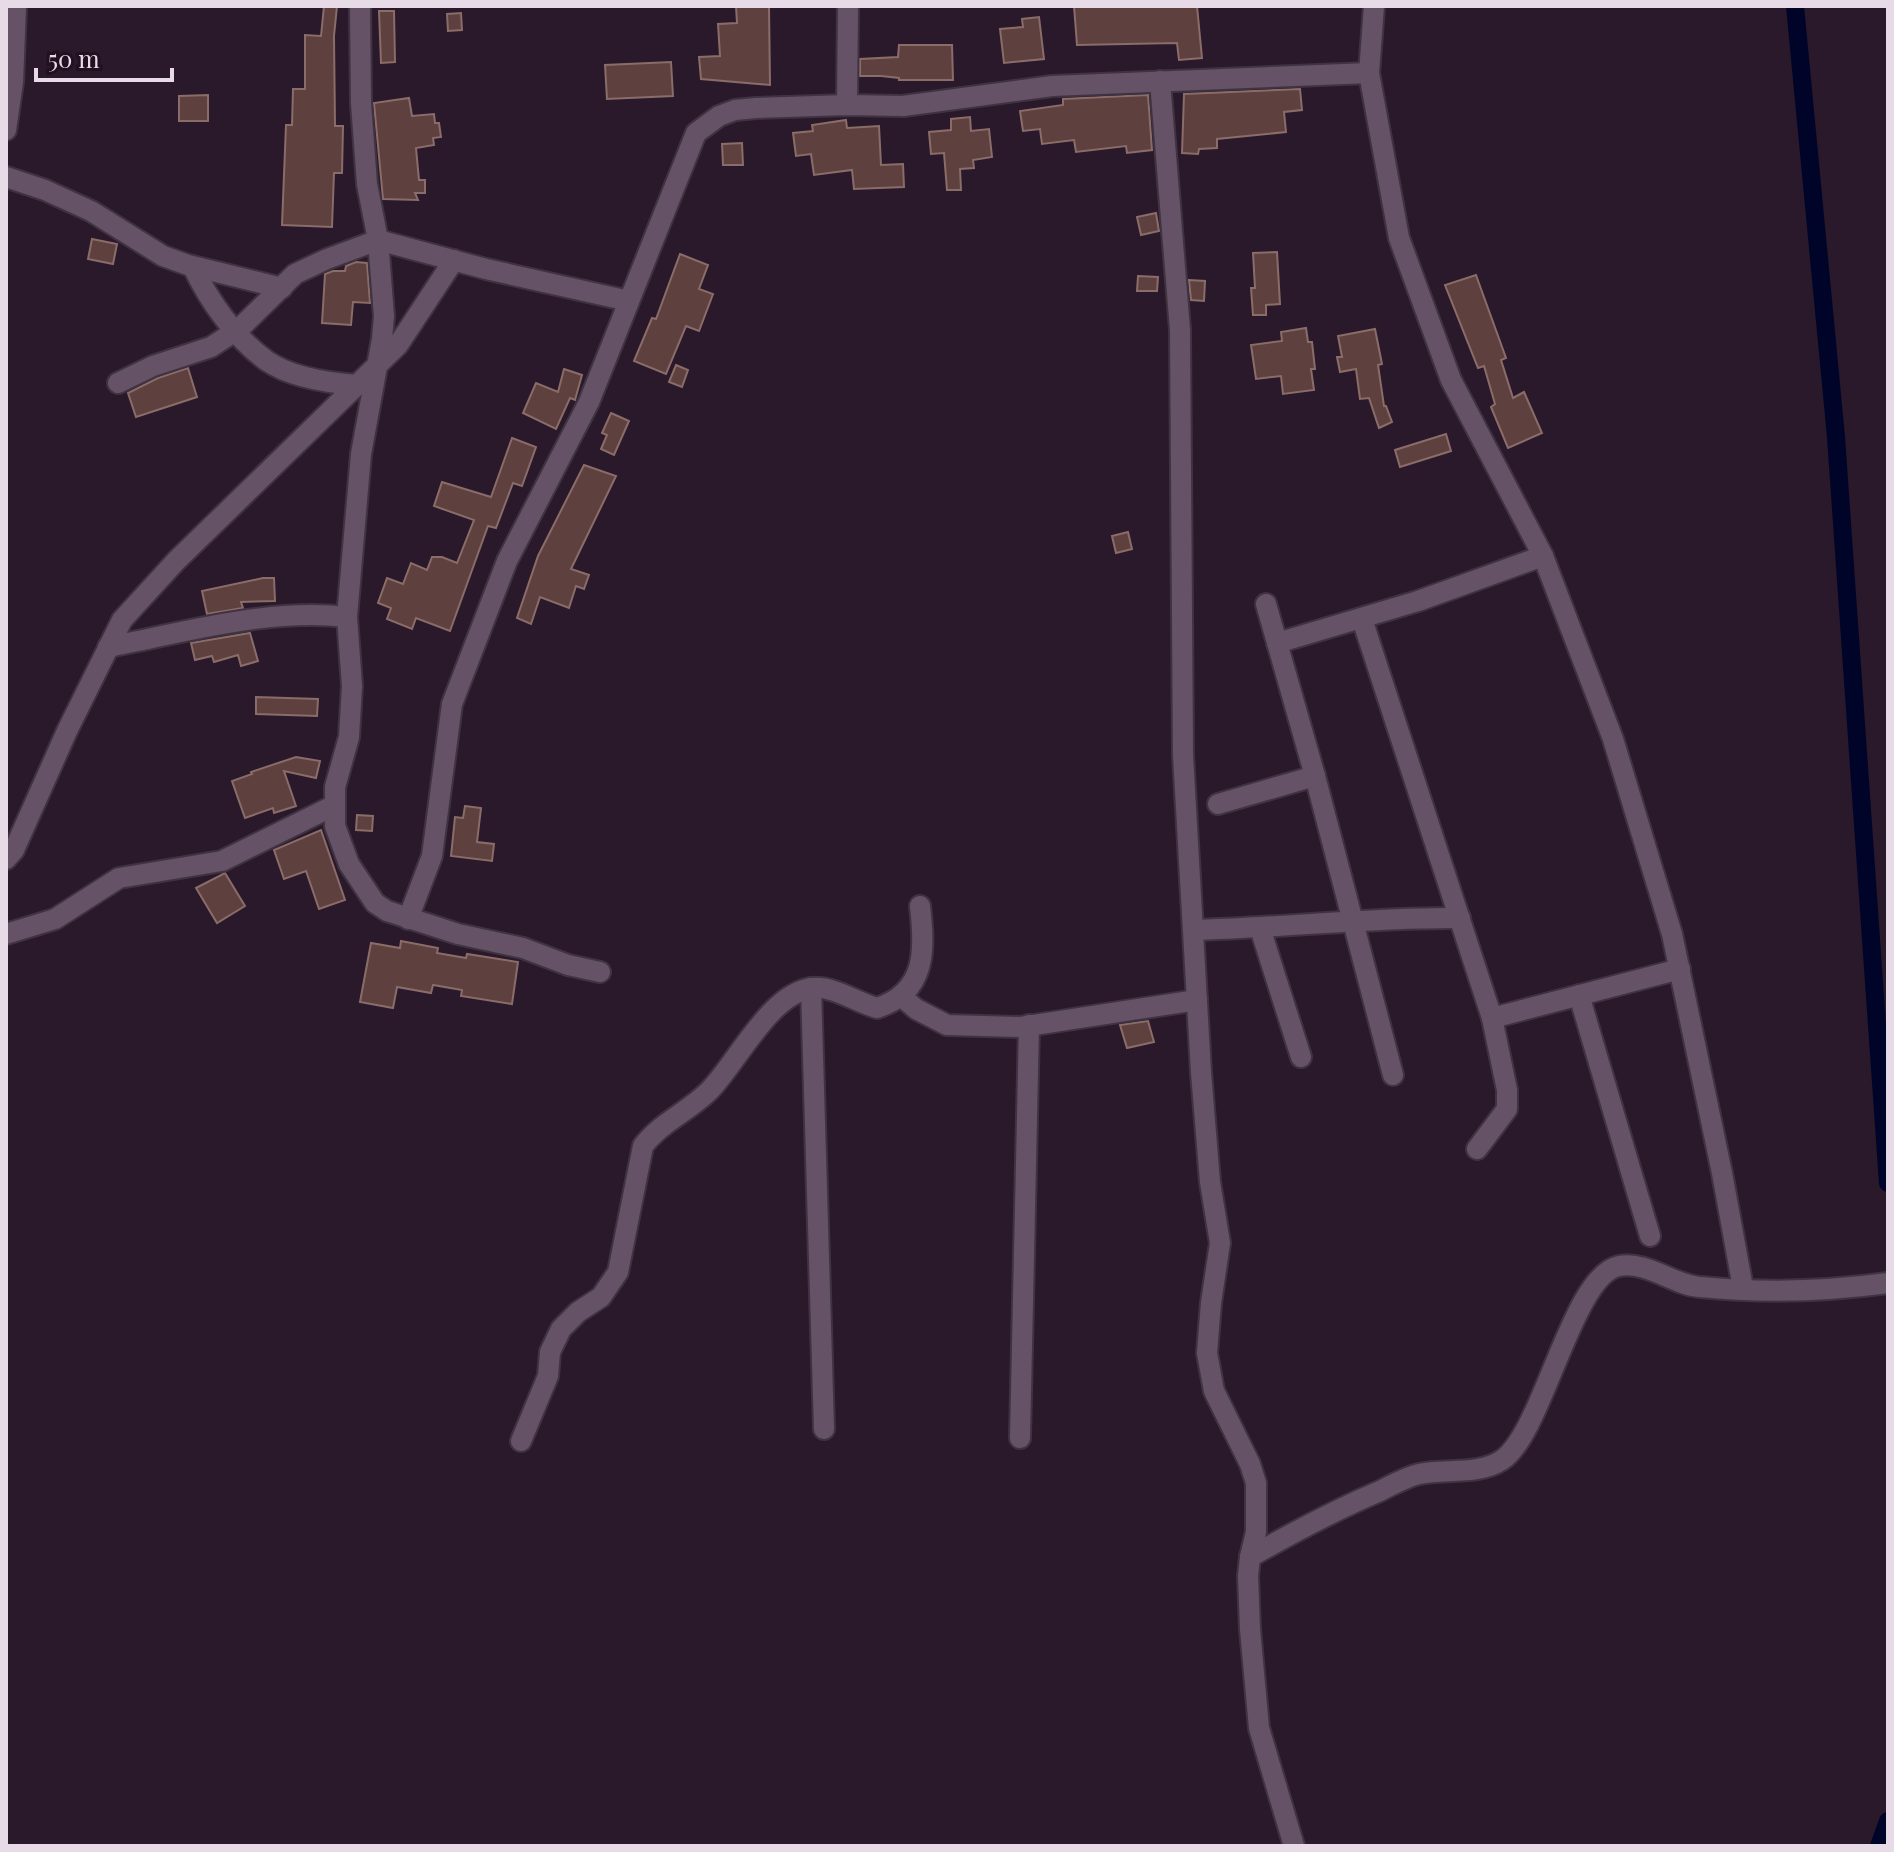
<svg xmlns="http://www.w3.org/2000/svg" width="1894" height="1852" viewBox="0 0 1894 1852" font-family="'Playfair Display',serif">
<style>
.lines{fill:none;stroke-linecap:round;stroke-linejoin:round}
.canal{stroke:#000429;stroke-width:18}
.building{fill:#5e413f;stroke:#8a6c69;stroke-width:2}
.minor-casing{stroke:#403341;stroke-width:24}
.minor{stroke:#655266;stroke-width:20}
</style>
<rect width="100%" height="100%" fill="#29192a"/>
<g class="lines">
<!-- canal -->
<g class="canal">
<path d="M1795,6L1836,437L1888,1183"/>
<path d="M1879,1846L1888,1821"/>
</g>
</g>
<!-- building -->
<g class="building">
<path d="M324,6H337L334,36L335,126H343L342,173H334L332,227L282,225L286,125H292L293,89H305V35L321,36Z"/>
<path d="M736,6H769L770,85L701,79L699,57L720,56L718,24L737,23Z"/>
<path d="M1074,6H1197L1202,58L1179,60L1177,43L1077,45Z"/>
<path d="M379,11H394L395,62L381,63Z"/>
<path d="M461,13L462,30L448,31L447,14Z"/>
<path d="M1039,17L1044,59L1004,63L1000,29L1023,27L1022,19Z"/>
<path d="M899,45H952L953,80H899V78L881,76H860V59L898,57Z"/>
<path d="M671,62L673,96L607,99L605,65Z"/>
<path d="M1300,89L1302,110L1284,112L1286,132L1217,139V148L1199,149L1198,154L1182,153L1184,94Z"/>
<path d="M208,95V121H179V96Z"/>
<path d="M1148,95L1152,150L1127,153L1126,146L1076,152L1074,140L1042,144L1040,129L1023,131L1020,111L1063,105V99Z"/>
<path d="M409,98L412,116L434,114L435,123H439L441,137L433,138L434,145L416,148L419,180H425V193H415L418,200L383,199L374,103Z"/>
<path d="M970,117L971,131L989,129L992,157L973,160L974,168L960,169L961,190H947L944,153L931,154L929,132L951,130V119Z"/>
<path d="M846,120L847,128L879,126L881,165L903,164L904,187L854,189L852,170L814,175L811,154L796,156L793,133L813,131L812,125Z"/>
<path d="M742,143L743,165H723L722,144Z"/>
<path d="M1156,213L1159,231L1141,235L1137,217Z"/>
<path d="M92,239L117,244L113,264L88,259Z"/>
<path d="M1277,252L1280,304L1266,305V315H1253L1251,288H1255L1253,253Z"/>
<path d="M680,254L708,265L699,289L713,294L699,331L686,326L666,374L634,361L652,318L656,319Z"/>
<path d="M356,262L367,263L370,303L353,302L351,325L322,323L325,274L333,271H345L346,266Z"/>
<path d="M1476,275L1506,358L1501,360L1513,398L1524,392L1542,433L1508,448L1491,407L1495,404L1484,366L1478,368L1445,285Z"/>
<path d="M1138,276L1158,277L1157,291H1137Z"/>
<path d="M1189,280L1205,281L1204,301L1191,300Z"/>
<path d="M1306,328L1308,342H1312L1315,369H1311L1314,390L1283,394L1281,376L1256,379L1251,345L1282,341L1281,332Z"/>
<path d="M1375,329L1382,364L1378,365L1384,406H1386L1392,422L1379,428L1369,398L1360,399L1356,369L1340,372L1337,357H1342L1338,336Z"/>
<path d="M676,365L688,370L682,387L669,382Z"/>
<path d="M188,368L197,397L136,417L128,393L158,378Z"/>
<path d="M564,369L582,375L575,400L570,398L556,429L523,413L536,383L558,392Z"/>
<path d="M611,413L629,421L614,455L601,449L607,435L602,433Z"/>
<path d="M1446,434L1451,451L1400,467L1395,450Z"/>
<path d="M512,438L536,447L522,486L513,483L496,528L488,526L450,631L416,618L412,629L387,619L391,608L378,603L387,578L403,584L411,563L427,570L432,557H442L457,563L474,520L434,506L442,482L491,497Z"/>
<path d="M584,465L616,476L571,569L589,575L584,589L576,586L569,608L540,597L531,624L517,618L538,556Z"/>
<path d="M1128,532L1132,549L1116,553L1112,536Z"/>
<path d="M263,578H274L275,601L241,602L243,608L207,614L202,591Z"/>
<path d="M250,633L258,661L241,666L238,655L214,662L212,656L195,660L191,643Z"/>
<path d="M256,697L318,699L317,716L256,714Z"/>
<path d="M296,757L320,761L316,778L284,771L296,806L274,813L273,808L245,818L232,781L252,774L251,772Z"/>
<path d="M465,806L481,808L477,842L494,844L492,861L451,856L455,817L463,818Z"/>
<path d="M357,815L373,816L372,831L356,830Z"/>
<path d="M321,830L345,900L319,909L306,871L284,879L274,850Z"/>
<path d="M225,873L245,906L217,923L196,888Z"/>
<path d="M401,941L438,948L437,953L466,958L467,954L518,962L512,1004L461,996L462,990L433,985L431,993L397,987L393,1008L360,1002L371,943L400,948Z"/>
<path d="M1148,1021L1154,1042L1127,1048L1120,1025Z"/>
</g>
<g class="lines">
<defs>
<g id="minor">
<path d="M360,6L361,103L367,184L378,240L384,316L382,339L361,454L347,617L352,686L349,737L335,787V826L349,864L375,903L387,911L458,934L523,948L568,965L600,972"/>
<path d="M1374,6L1369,73L1399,238L1451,380L1543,556L1613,739L1672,934L1722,1173L1743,1288"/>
<path d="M1160,81L1180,330L1183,755L1201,1072L1210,1182L1220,1243L1211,1303L1207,1353L1214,1391L1250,1464L1256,1483V1532L1250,1557"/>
<path d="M847,105L848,6"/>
<path d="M6,130L13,82L16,6"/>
<path d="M6,177L45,190L91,211L163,256L188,265L282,288"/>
<path d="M193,267C209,301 236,339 267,361C292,378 329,383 358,385"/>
<path d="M118,383L153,366L211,347L240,328L295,274L327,259L378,240L486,269L629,301"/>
<path d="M1266,604L1315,776L1393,1075"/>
<path d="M1362,619L1492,1018L1507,1090V1109L1477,1149"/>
<path d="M1277,643L1418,601L1543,556"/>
<path d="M108,647C186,632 268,608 347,617"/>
<path d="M1218,804L1315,776"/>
<path d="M6,859L14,850L67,731L122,620L176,561L398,345L454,260"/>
<path d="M408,919L432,856L452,704L507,561L589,402L696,133L719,116L735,110L756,108L847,105L903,106L1052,86L1369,73"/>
<path d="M1260,928L1301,1057"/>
<path d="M1193,930C1282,928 1371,917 1460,918"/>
<path d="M6,934L55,919L119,878L222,861L333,806"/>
<path d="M811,988L824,1429"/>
<path d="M1579,995L1650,1236"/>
<path d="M901,996L916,1009L947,1025L1021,1027L1197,1000"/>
<path d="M1492,1018L1680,969"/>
<path d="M1020,1438L1029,1025"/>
<path d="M521,1441L548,1376L550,1352L561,1329L578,1312L601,1297L618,1272L643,1146C660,1123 689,1111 709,1091C737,1063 770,993 812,988C835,986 855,1002 877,1008C927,992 925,949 920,906"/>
<path d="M1294,1846L1259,1728L1250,1629L1248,1576L1250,1557C1292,1533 1335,1510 1380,1491C1392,1485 1406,1477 1419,1474C1444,1468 1478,1476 1502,1460C1543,1433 1572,1275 1619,1266C1648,1261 1673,1285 1700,1287C1761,1293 1828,1291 1888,1283"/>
</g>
</defs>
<!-- minor casing -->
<use href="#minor" class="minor-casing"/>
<!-- minor -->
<use href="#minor" class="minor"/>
</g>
<!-- border -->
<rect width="1894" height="1852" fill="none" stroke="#e6dbe6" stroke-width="16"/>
<!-- scale -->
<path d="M36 68v12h136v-12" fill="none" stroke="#e6dbe6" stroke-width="4"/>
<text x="48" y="68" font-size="24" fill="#e6dbe6" stroke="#201021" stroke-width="6" paint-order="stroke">50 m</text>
</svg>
